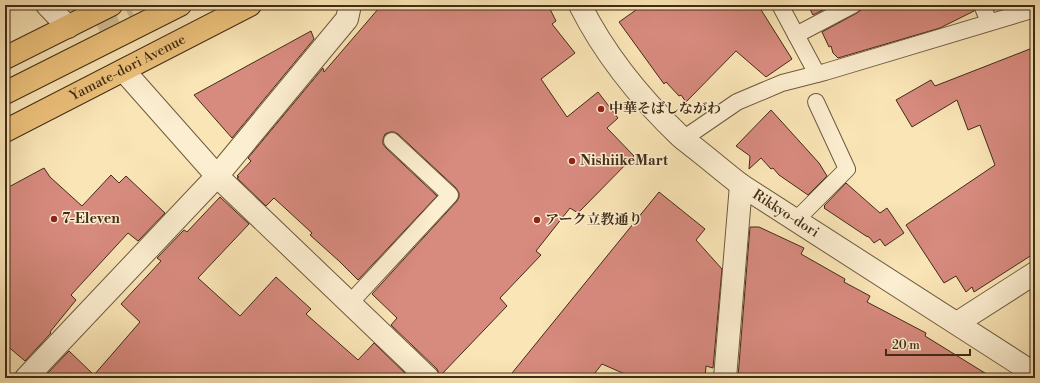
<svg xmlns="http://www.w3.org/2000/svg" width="1040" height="383" viewBox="0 0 1040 383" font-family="'Libre Bodoni','Noto Serif JP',serif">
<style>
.building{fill:#d78a7e;stroke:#412c16}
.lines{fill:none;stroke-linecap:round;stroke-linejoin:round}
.motorway-tunnel{stroke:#d5c096;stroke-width:22;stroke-dasharray:22 11;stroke-linecap:butt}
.service-casing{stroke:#6f5a3e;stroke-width:18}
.minor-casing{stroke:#6f5a3e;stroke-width:24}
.tertiary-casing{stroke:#6f5a3e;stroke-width:24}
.primary-casing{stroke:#412c16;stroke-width:24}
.motorway-casing{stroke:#412c16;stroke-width:24}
.service{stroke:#fceed0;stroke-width:16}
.minor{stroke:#fceed0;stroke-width:22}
.tertiary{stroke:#fceed0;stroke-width:22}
.primary{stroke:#edc27b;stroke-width:22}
.motorway{stroke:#edc27b;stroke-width:22}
.poi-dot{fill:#8f2418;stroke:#fceed0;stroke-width:1.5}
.labels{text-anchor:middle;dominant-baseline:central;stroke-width:3;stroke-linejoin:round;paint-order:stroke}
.street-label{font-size:14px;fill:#412c16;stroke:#fceed0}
.poi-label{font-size:14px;font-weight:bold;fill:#412c16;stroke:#fceed0;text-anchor:start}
</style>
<rect width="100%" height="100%" fill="#fae5b6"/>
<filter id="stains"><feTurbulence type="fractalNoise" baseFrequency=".005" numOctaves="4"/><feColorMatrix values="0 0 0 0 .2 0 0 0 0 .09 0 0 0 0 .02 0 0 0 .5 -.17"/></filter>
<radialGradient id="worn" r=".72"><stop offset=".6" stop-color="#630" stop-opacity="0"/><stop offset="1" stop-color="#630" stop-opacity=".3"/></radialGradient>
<!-- building -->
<g class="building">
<path d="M384,5H548L556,21L552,24L575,53L541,79L567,117L598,92L618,118L607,128L634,156L578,213L570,208L536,251L541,255L500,298L507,306L440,376L437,369L391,325L397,318L372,294L457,201L459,197V193L456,188L398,134L394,132H390L385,134L383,139V144L386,148L437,196L358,280L339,261L310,235L312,233L274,198L266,206L237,178L239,177L237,176L251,161L248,158L323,68L324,72L379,8Z"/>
<path d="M643,5H758L792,59L766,77L736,51L686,102L681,95L679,96L666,82L664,84L619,22Z"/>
<path d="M808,5H833L813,15Z"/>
<path d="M862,5H973L974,11L940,28L838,58L833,53L831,46L829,47L822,32L857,13L861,10Z"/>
<path d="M311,31L314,39L232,138L194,95Z"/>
<path d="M1035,47V253L974,292L972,287L966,292L956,276L944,283L906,225L995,165L980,125L968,130L957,100L912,127L896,100L931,80L935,86Z"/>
<path d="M771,110L819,163L827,176L808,195L779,175L773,168L771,169L761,158L749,169L750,156L736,146Z"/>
<path d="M44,168L50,177L82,206L111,175L119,183L126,176L165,213L138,241L128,233L71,295L76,300L50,332L51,333L25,361L5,344V189Z"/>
<path d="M846,183L880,213L887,208L904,233L885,246L880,239L874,243L869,237L866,236L824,208L825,207L824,206Z"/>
<path d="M659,192L705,229L696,240L722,269L713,368L706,366L705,378H634L602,364L591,378H508Z"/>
<path d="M220,197L249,224L198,278L240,316L276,277L311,309L306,314L358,360L374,343L410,378H46L44,377L69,351L94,375L140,322L121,304L161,261L157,258L184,230L187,232Z"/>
<path d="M750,227H759L804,248L801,254L845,279L844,282L870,296L867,302L926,333L925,336L993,378L738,377Z"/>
</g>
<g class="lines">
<!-- motorway-tunnel -->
<path class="motorway-tunnel" d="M95,22L129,5"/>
<defs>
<g id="service">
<path d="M780,5L817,74"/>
<path d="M982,5L989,22"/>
<path d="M796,35L853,5"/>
<path d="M683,139L737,102L782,83L825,72L1035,9"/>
<path d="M796,220L847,169L816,102"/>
<path d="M350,303L450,195L392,141"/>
</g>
<g id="minor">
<path d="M47,5L68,27"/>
<path d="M124,71L217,176L428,378"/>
<path d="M957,323L1035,273"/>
<path d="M26,378L217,176L347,19L350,5"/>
<path d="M725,378L741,185"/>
</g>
<g id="tertiary">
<path id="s1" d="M580,5C605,55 641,99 681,137C684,140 688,142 691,145C708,158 724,172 741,185L1035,374"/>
</g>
<g id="primary">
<path d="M5,58L111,5"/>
<path id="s2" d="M5,131L250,5"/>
</g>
<path id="motorway" d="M5,93L180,5"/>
</defs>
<!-- service casing -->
<use href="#service" class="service-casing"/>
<!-- minor casing -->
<use href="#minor" class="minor-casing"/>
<!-- tertiary casing -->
<use href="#tertiary" class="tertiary-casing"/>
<!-- primary casing -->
<use href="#primary" class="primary-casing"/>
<!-- motorway casing -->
<use href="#motorway" class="motorway-casing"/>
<!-- service -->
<use href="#service" class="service"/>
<!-- minor -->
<use href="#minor" class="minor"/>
<!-- tertiary -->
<use href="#tertiary" class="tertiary"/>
<!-- primary -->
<use href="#primary" class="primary"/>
<!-- motorway -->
<use href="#motorway" class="motorway"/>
</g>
<!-- markers -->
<g class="poi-dot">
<circle cx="601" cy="109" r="4"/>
<circle cx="572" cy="161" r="4"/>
<circle cx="54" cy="219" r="4"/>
<circle cx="537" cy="220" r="4"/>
</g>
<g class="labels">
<!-- street labels -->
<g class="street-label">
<text stroke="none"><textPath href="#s2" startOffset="138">Yamate-dori Avenue</textPath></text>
<text stroke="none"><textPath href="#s1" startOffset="297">Rikkyo-dori</textPath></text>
</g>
<!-- poi labels -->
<g class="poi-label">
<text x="609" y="109">中華そばしながわ</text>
<text x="580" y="161">NishiikeMart</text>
<text x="62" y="219">7-Eleven</text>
<text x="545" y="220">アーク立教通り</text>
</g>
</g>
<!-- margin -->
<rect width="1040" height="383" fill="none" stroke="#fae5b6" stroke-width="20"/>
<rect x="6" y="6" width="1028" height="371" fill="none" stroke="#412c16" stroke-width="2"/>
<rect x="10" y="10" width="1020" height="363" fill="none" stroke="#412c16"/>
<!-- scale -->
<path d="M886 349v6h84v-6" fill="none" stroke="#412c16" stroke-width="2"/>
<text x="892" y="349" font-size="12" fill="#412c16" stroke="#fceed0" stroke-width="3" paint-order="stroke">20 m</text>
<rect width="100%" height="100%" filter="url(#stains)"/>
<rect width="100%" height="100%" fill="url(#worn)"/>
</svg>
